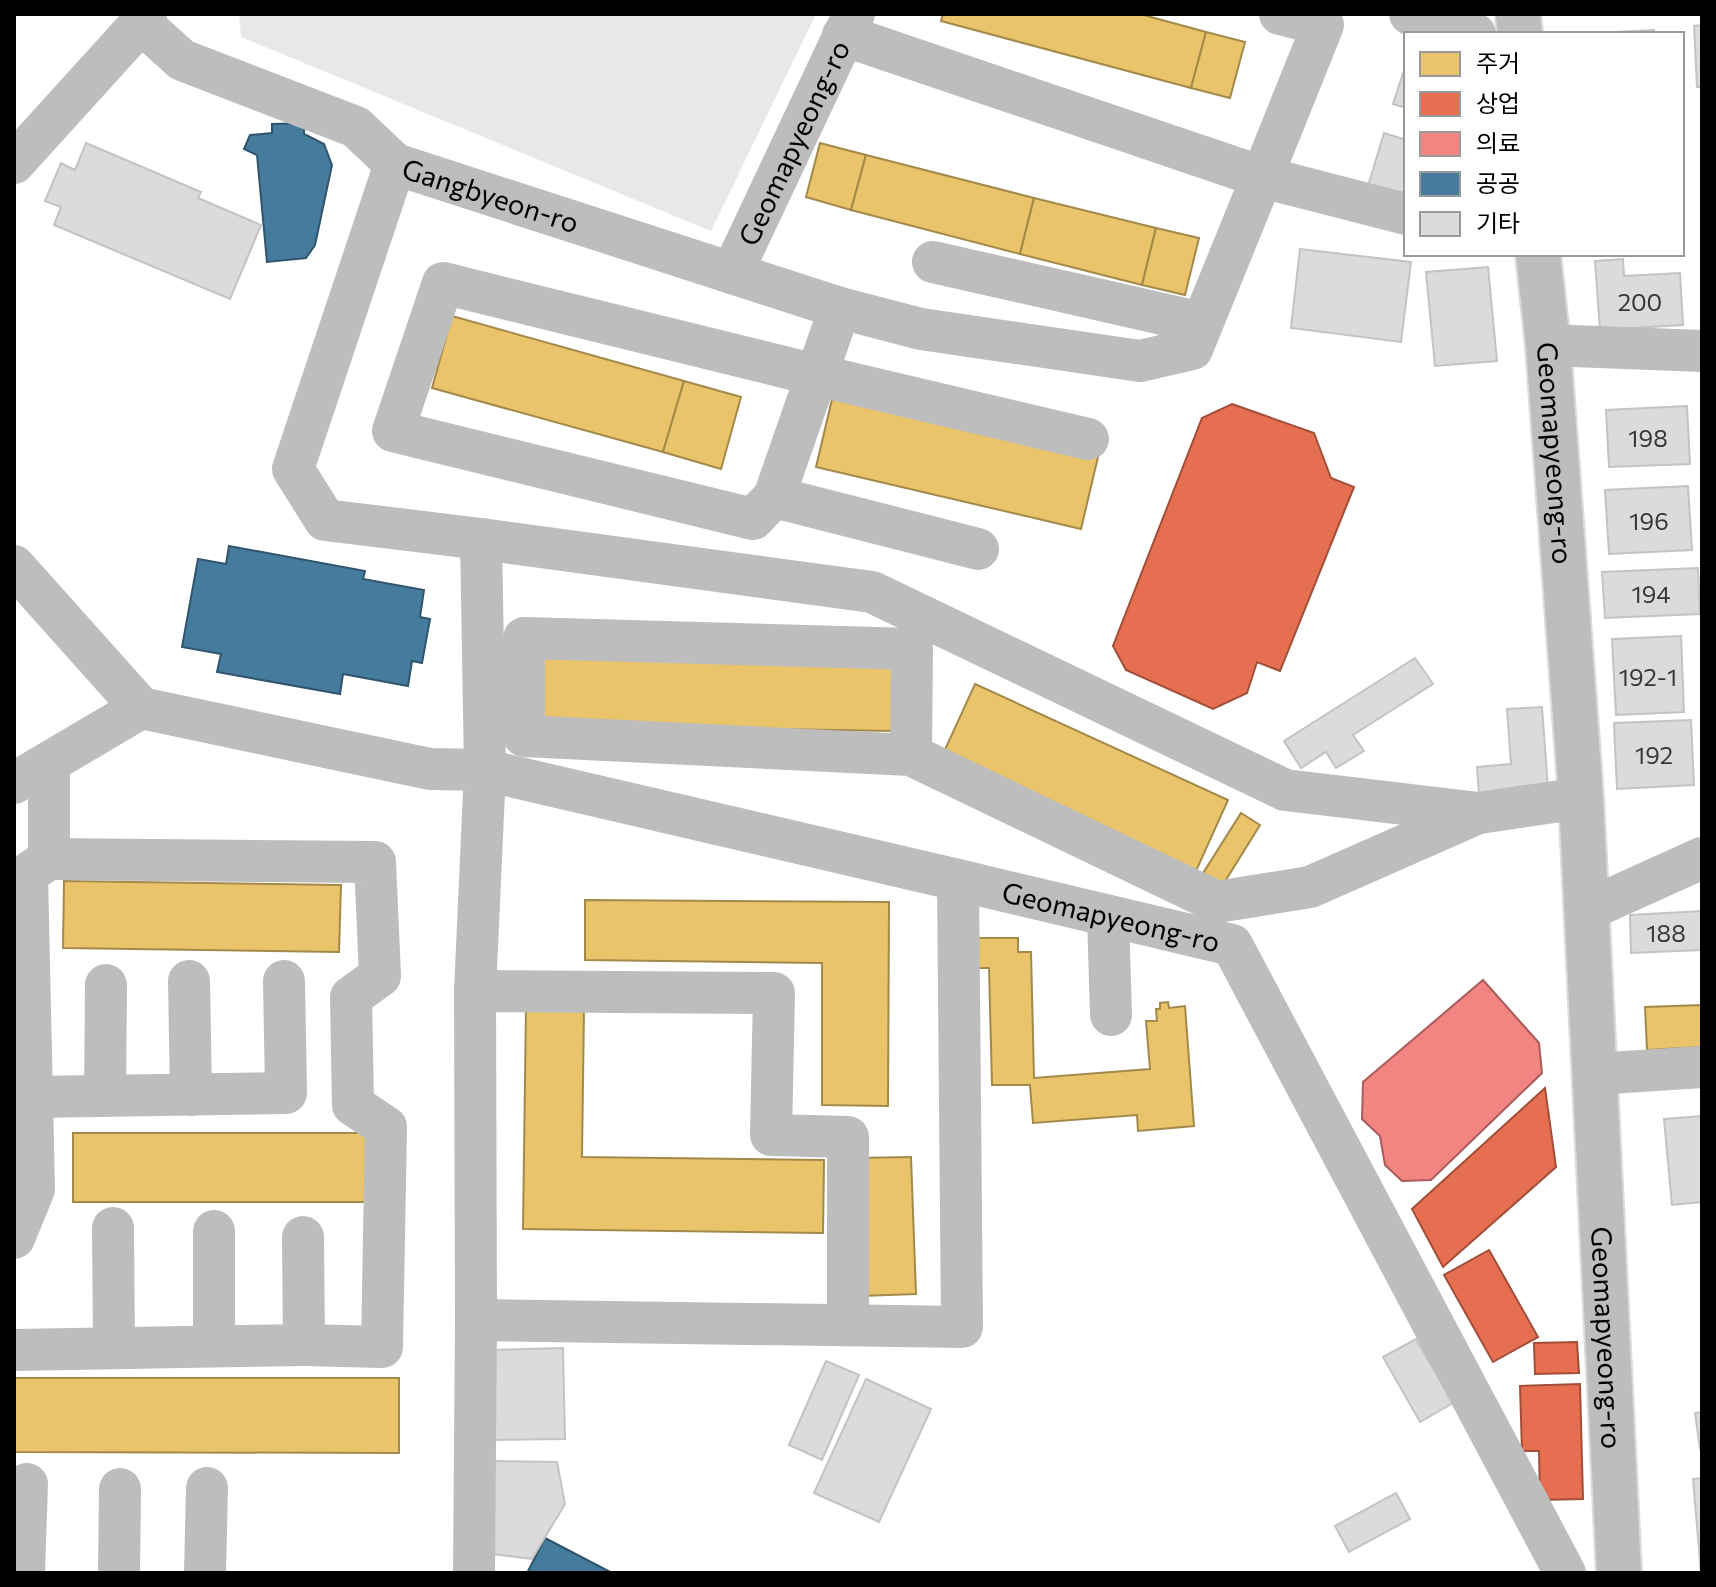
<svg xmlns="http://www.w3.org/2000/svg" width="1716" height="1587" viewBox="0 0 1716 1587" font-family="Commissioner,'Noto Sans KR',sans-serif">
<style>
.green{fill:#e8e8e8}
.homes{fill:#e9c46a;stroke:#a3894a;stroke-width:2}
.shops{fill:#e76f51;stroke:#a24e39;stroke-width:2}
.health{fill:#f28482;stroke:#a95c5b;stroke-width:2}
.public{fill:#457b9d;stroke:#30566e;stroke-width:2}
.building{fill:#dbdbdb;stroke:#c3c3c3;stroke-width:2}
.lines{fill:none;stroke-linecap:round;stroke-linejoin:round}
.major-casing{stroke:#dbdbdb;stroke-width:48}
.minor{stroke:#bdbdbd;stroke-width:42}
.major{stroke:#bdbdbd;stroke-width:44}
.labels{text-anchor:middle;dominant-baseline:central;stroke-width:8;stroke-linejoin:round;paint-order:stroke}
.number-label{font-size:24px;fill:#373737}
.street-label{font-size:28px;fill:#000;stroke:#fff}
</style>
<rect width="100%" height="100%" fill="#fff"/>
<!-- green -->
<path class="green" d="M239,14H816L711,231L241,37Z"/>
<!-- homes -->
<g class="homes">
<path d="M943,14H1140L1206,32L1191,88L941,21Z"/>
<path d="M1206,32L1245,42L1230,98L1191,88Z"/>
<path d="M820,143L866,155L851,210L806,197Z"/>
<path d="M866,155L1034,198L1020,254L851,210Z"/>
<path d="M1034,198L1156,228L1142,285L1020,254Z"/>
<path d="M1156,228L1199,238L1185,295L1142,285Z"/>
<path d="M452,316L684,381L663,452L432,388Z"/>
<path d="M684,381L741,397L721,469L663,452Z"/>
<path d="M833,395L1098,457L1081,529L816,467Z"/>
<path d="M535,652L894,659L893,731L534,725Z"/>
<path d="M975,684L1228,800L1196,871L943,754Z"/>
<path d="M1241,813L1260,825L1219,891L1200,878Z"/>
<path d="M64,881L341,885L339,952L63,948Z"/>
<path d="M585,900L889,902L888,1106L822,1105V963L585,960Z"/>
<path d="M976,938H1018V952H1031L1034,1078L1150,1069L1146,1021H1157L1156,1009H1160V1003L1168,1002L1169,1008L1185,1006L1194,1126L1138,1131L1137,1115L1033,1123L1030,1085H992L989,968H976Z"/>
<path d="M1702,1005V1047L1647,1050L1645,1007Z"/>
<path d="M526,1006L584,1007L582,1157L824,1160L823,1233L523,1229Z"/>
<rect x="73" y="1133" width="298" height="69"/>
<path d="M911,1157L916,1294L861,1296L856,1158Z"/>
<path d="M14,1378H399V1453L14,1452Z"/>
</g>
<!-- shops -->
<g class="shops">
<path d="M1232,404L1314,433L1331,478L1354,487L1280,671L1257,662L1247,693L1213,709L1126,670L1113,646L1202,418Z"/>
<path d="M1545,1088L1556,1167L1443,1267L1412,1209Z"/>
<path d="M1489,1250L1538,1337L1493,1362L1444,1275Z"/>
<path d="M1577,1342L1579,1373L1535,1374L1534,1343Z"/>
<path d="M1580,1384L1583,1499L1540,1500L1539,1451H1522L1520,1386Z"/>
</g>
<!-- health -->
<path class="health" d="M1483,980L1539,1043L1542,1073L1431,1180L1402,1181L1385,1165L1380,1136L1362,1119L1363,1082Z"/>
<!-- public -->
<g class="public">
<path d="M304,123V134L324,144L332,165L315,245L306,258L267,262L257,155L244,149L250,135L272,133V124Z"/>
<path d="M229,546L365,571L363,579L424,590L420,617L430,619L422,663L412,661L408,686L343,674L340,694L217,672L221,654L182,647L198,559L226,564Z"/>
<path d="M545,1538L612,1573H527Z"/>
</g>
<!-- building -->
<g class="building">
<path d="M1702,25V87H1697L1694,26Z"/>
<path d="M1654,30V34H1573Z"/>
<path d="M1406,64V108L1393,104Z"/>
<path d="M1384,133L1406,140V209L1365,196Z"/>
<path d="M86,143L201,192L198,198L261,225L230,299L54,225L61,207L45,201L61,163L75,170Z"/>
<path d="M1300,249L1411,262L1401,342L1291,328Z"/>
<path d="M1623,259L1624,276L1680,273L1683,325L1600,330L1595,261Z"/>
<path d="M1488,267L1497,361L1435,366L1426,272Z"/>
<path d="M1687,406L1690,464L1609,467L1606,410Z"/>
<path d="M1688,486L1692,550L1609,554L1605,490Z"/>
<path d="M1698,568L1700,614L1605,618L1602,572Z"/>
<path d="M1681,636L1684,712L1616,715L1612,639Z"/>
<path d="M1415,658L1433,684L1353,735L1364,751L1336,768L1326,752L1301,768L1284,741Z"/>
<path d="M1542,707L1548,789L1479,795L1477,767L1511,764L1507,709Z"/>
<path d="M1691,720L1694,785L1617,789L1614,723Z"/>
<path d="M1702,911V950L1631,953L1630,915Z"/>
<path d="M1702,1116V1202L1672,1205L1664,1119Z"/>
<path d="M1416,1339L1453,1403L1420,1422L1383,1357Z"/>
<path d="M563,1348L565,1439L491,1440L490,1350Z"/>
<path d="M826,1361L859,1375L822,1460L789,1445Z"/>
<path d="M866,1379L931,1409L879,1522L814,1493Z"/>
<path d="M1702,1412V1449H1700L1695,1413Z"/>
<path d="M494,1461L557,1462L565,1504L532,1559L493,1554Z"/>
<path d="M1702,1478V1573H1701L1693,1479Z"/>
<path d="M1396,1493L1410,1519L1349,1552L1335,1526Z"/>
</g>
<g class="lines">
<defs>
<g id="major">
<path d="M1518,14L1520,34"/>
<path id="s4" d="M1538,254L1548,345L1581,798L1619,1573"/>
</g>
</defs>
<!-- major casing -->
<use href="#major" class="major-casing"/>
<!-- minor -->
<g class="minor">
<path d="M1410,14L1475,34"/>
<path id="s1" d="M141,23L182,60L356,127L395,164L840,308L921,329L1140,361L1192,349L1262,177L1406,214"/>
<path d="M843,35L1262,177L1323,25L1280,14"/>
<path d="M14,163L141,23L146,14"/>
<path d="M395,164L293,469L325,520L481,539L872,592L1285,790L1479,813L1581,798"/>
<path d="M933,262L1202,323"/>
<path id="s2" d="M732,273L854,14"/>
<path d="M840,308L774,497L978,549"/>
<path d="M1548,345L1702,351"/>
<path d="M774,497L753,519L393,431L443,283L816,375L1088,439"/>
<path id="s3" d="M481,539L485,770L958,880L1232,945L1565,1573"/>
<path d="M14,566L141,708L430,769L485,770L475,991L476,1320L474,1573"/>
<path d="M911,755L912,649L524,638V736L911,755L1217,902L1310,887L1478,813"/>
<path d="M14,783L141,708"/>
<path d="M49,859L375,862L380,976L351,997L353,1105L386,1127L382,1347L304,1345"/>
<path d="M1587,910L1702,858"/>
<path d="M1108,916L1111,1015"/>
<path d="M189,981L191,1095"/>
<path d="M475,991L774,993L771,1135L848,1137V1325"/>
<path d="M1594,1074L1702,1067"/>
<path d="M14,1090L32,1097L286,1093L284,981"/>
<path d="M105,1096L106,985"/>
<path d="M113,1228L114,1348"/>
<path d="M14,1238L34,1189L27,874L49,859V763"/>
<path d="M476,1320L962,1327L958,880"/>
<path d="M214,1346V1231"/>
<path d="M14,1350L304,1345L303,1237"/>
<path d="M24,1573L27,1484"/>
<path d="M119,1573L120,1489"/>
<path d="M205,1573L207,1488"/>
</g>
<!-- major -->
<use href="#major" class="major"/>
</g>
<g class="labels">
<!-- number labels -->
<g class="number-label">
<text x="1640" y="301">200</text>
<text x="1648" y="437">198</text>
<text x="1649" y="520">196</text>
<text x="1651" y="593">194</text>
<text x="1648" y="676">192-1</text>
<text x="1654" y="754">192</text>
<text x="1666" y="932">188</text>
</g>
<!-- street labels -->
<g class="street-label">
<text stroke="none"><textPath href="#s2" startOffset="144">Geomapyeong-ro</textPath></text>
<text stroke="none"><textPath href="#s1" startOffset="396">Gangbyeon-ro</textPath></text>
<text stroke="none"><textPath href="#s4" startOffset="200">Geomapyeong-ro</textPath></text>
<text stroke="none"><textPath href="#s3" startOffset="874">Geomapyeong-ro</textPath></text>
<text stroke="none"><textPath href="#s4" startOffset="1086">Geomapyeong-ro</textPath></text>
</g>
</g>
<!-- border -->
<rect width="1716" height="1587" fill="none" stroke="#000000" stroke-width="32"/>
<!-- legend -->
<rect x="1404" y="32" width="280" height="224" fill="#ffffff" stroke="#999999" stroke-width="2"/>
<rect x="1420" y="52" width="40" height="24" fill="#e9c46a" stroke="#999999" stroke-width="2"/>
<text x="1476" y="72" font-size="24" fill="#000000">주거</text>
<rect x="1420" y="92" width="40" height="24" fill="#e76f51" stroke="#999999" stroke-width="2"/>
<text x="1476" y="112" font-size="24" fill="#000000">상업</text>
<rect x="1420" y="132" width="40" height="24" fill="#f28482" stroke="#999999" stroke-width="2"/>
<text x="1476" y="152" font-size="24" fill="#000000">의료</text>
<rect x="1420" y="172" width="40" height="24" fill="#457b9d" stroke="#999999" stroke-width="2"/>
<text x="1476" y="192" font-size="24" fill="#000000">공공</text>
<rect x="1420" y="212" width="40" height="24" fill="#dbdbdb" stroke="#999999" stroke-width="2"/>
<text x="1476" y="232" font-size="24" fill="#000000">기타</text>
</svg>
